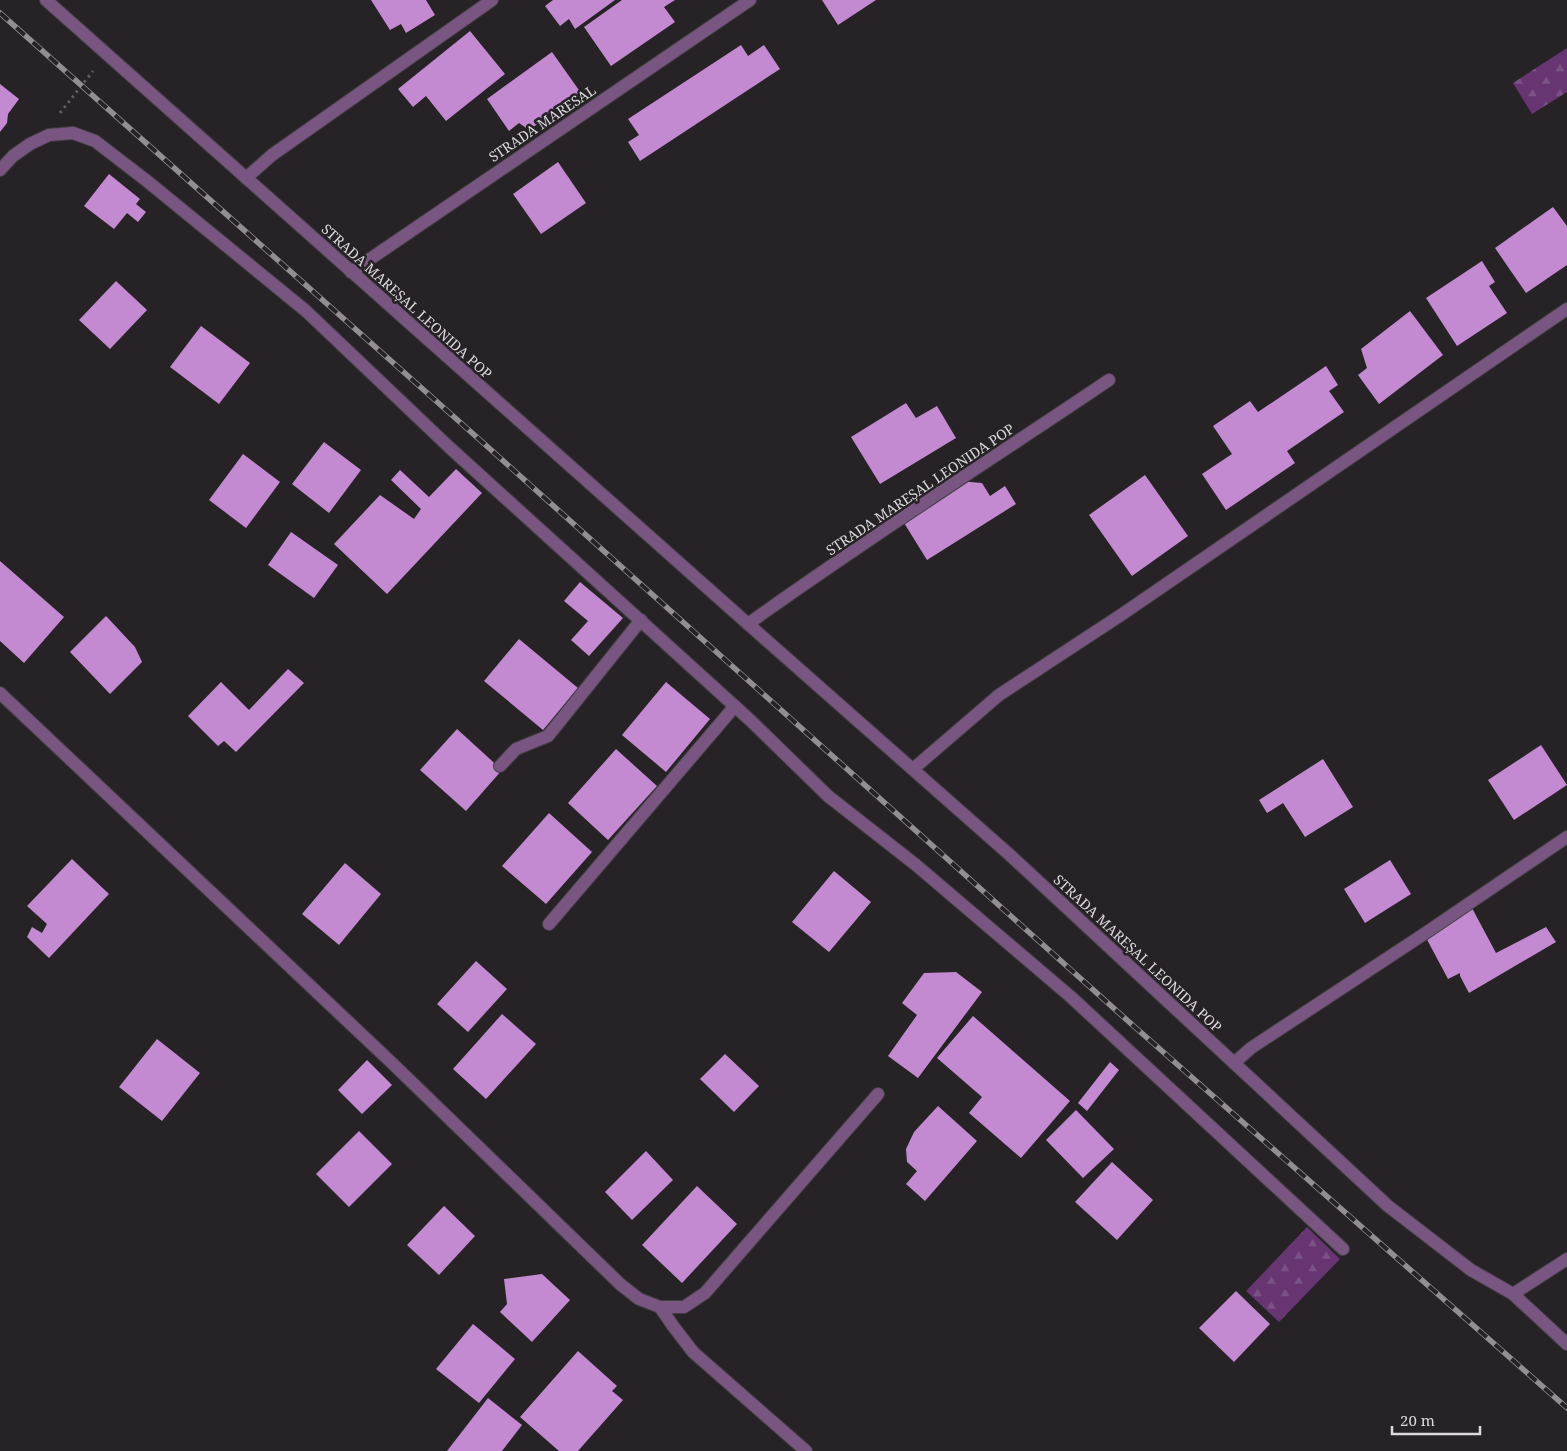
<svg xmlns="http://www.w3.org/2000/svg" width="1567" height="1451" viewBox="0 0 1567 1451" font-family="'Noto Serif',serif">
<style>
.forest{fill:url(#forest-firs)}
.building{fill:#c38ad1}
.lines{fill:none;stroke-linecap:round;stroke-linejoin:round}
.street-casing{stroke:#433f43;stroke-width:14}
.path{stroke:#605d61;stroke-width:3;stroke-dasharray:2.5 4;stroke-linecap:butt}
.street{stroke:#795682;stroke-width:12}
.rail-casing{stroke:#928f92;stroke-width:5.5}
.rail{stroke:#262226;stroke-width:4;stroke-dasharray:11;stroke-linecap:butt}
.labels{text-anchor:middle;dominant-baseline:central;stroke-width:5;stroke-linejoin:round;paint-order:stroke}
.street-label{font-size:14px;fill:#dbd9dc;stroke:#262226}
</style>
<defs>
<pattern id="forest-firs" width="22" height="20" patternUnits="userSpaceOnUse" patternTransform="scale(1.25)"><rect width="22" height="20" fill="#663572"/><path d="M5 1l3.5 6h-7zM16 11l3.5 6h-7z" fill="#7b5286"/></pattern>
</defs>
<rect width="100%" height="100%" fill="#262226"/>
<!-- forest -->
<g class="forest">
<path d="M1567,48V92L1532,114L1513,83Z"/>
<path d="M1307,1227L1340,1259L1279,1322L1246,1291Z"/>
</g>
<!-- building -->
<g class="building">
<path d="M371,0H426L435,15L406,33L401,24L390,30Z"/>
<path d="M553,0H615L575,29L569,19L560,26L545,6Z"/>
<path d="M622,0H675L664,7L675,22L611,66L584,27Z"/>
<path d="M822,0H876L838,25Z"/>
<path d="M470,31L505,74L446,121L426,96L413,107L398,89Z"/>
<path d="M741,45L748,56L764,45L780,69L640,161L628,142L639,135L628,119Z"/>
<path d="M552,52L581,93L529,130L519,123L509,131L487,99Z"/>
<path d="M0,84L19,99L8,114L7,123L0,132Z"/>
<path d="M558,162L586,203L541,234L513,194Z"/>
<path d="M109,174L140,199L136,204L146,212L138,222L127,213L114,229L84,206Z"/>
<path d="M1553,207L1567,226V265L1526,293L1495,248Z"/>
<path d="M1482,261L1495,282L1489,286L1507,313L1457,346L1426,298Z"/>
<path d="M116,281L147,310L110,349L79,320Z"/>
<path d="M1410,311L1443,355L1379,404L1358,375L1367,368L1361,349Z"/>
<path d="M201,326L250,363L219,404L170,367Z"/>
<path d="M1326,366L1338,385L1329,391L1344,412L1287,451L1295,463L1226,510L1202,474L1232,454L1213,426L1250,401L1258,412Z"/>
<path d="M906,403L916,418L937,406L956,438L880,484L851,437Z"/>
<path d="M324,442L361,470L329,513L292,484Z"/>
<path d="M243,454L280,482L246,528L209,500Z"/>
<path d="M456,469L482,493L387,594L334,544L380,495L414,519L421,509L391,480L400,470L429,497Z"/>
<path d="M1145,475L1188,536L1132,576L1089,515Z"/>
<path d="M959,481L982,483L990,496L1005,486L1016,504L927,560L901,518Z"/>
<path d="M291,532L338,565L314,598L268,565Z"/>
<path d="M0,561L64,617L24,663L0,641Z"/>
<path d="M580,582L623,618L589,656L571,640L588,621L564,601Z"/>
<path d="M106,616L135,647L142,662L110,694L70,652Z"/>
<path d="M519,639L578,688L543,730L484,681Z"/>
<path d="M288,669L304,683L236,752L224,741L218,746L188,716L221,682L249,710Z"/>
<path d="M666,682L710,719L666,772L622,735Z"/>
<path d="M457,729L502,770L466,811L420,770Z"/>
<path d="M1541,745L1567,785L1514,820L1488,780Z"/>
<path d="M616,749L657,786L608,840L568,803Z"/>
<path d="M1323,759L1353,807L1305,837L1283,803L1267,813L1259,800Z"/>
<path d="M549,813L592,852L546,904L502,866Z"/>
<path d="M72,859L109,894L49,958L27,937L32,927L42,933L47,924L27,906Z"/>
<path d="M1390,860L1411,894L1365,923L1344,889Z"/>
<path d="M345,863L381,894L339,945L302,914Z"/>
<path d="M834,871L871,902L829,952L792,922Z"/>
<path d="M1472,908L1496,953L1546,927L1556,942L1469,993L1460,976V973L1448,979L1424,934Z"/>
<path d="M476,961L507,989L468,1032L437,1004Z"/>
<path d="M956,972L982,992L918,1078L888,1056L917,1015L902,1003L924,973Z"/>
<path d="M502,1014L536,1044L486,1099L453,1069Z"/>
<path d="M973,1016L1070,1101L1021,1158L969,1113L982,1097L937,1058Z"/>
<path d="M157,1039L200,1073L162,1121L119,1087Z"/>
<path d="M725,1054L759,1086L734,1112L700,1079Z"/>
<path d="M367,1060L392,1085L362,1114L338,1090Z"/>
<path d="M1110,1062L1119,1070L1087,1111L1078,1103Z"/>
<path d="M938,1106L977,1141L925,1201L906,1184L917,1171L907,1162L906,1149L914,1132Z"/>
<path d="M1076,1110L1114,1149L1083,1178L1046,1140Z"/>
<path d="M359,1131L392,1164L349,1207L316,1174Z"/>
<path d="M646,1151L673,1180L632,1220L605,1192Z"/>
<path d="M1112,1162L1153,1200L1117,1240L1075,1202Z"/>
<path d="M697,1186L737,1224L682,1283L642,1245Z"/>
<path d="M444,1206L475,1236L439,1275L407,1245Z"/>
<path d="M542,1274L570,1300L532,1342L500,1312L507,1304L504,1279Z"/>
<path d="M1236,1291L1270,1324L1234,1362L1199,1328Z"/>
<path d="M473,1324L515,1359L479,1403L436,1369Z"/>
<path d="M578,1351L617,1386L612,1391L623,1400L578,1451H559L520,1417Z"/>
<path d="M488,1398L522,1425L502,1451H447Z"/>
</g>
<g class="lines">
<defs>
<g id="street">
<path d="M46,0L748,624"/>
<path d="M0,170L13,156L30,144L49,135L73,133L95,141L147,181L306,311L449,447L750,720L828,796L916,865L1071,997L1343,1249"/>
<path d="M246,178L272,155L492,0"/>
<path d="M351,272L750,0"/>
<path d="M1109,380C989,461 866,539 748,624L1011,856L1388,1206L1471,1270L1513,1294L1567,1344"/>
<path d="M0,693L393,1064L620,1284L639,1299L660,1307L673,1326L693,1352L806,1451"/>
<path d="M500,766L516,749L548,736L641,620"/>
<path d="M913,769L999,695L1121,615L1567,309"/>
<path d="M549,924L735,706"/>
<path d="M1234,1063L1251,1048L1424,934L1567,837"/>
<path d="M1513,1294L1567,1259"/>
<path d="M660,1307H684L705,1293L878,1094"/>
</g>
</defs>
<!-- street casing -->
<use href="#street" class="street-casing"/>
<!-- path -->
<path class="path" d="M60,113L93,71"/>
<!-- street -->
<use href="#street" class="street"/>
<defs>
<path id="rail" d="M0,13L480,440L1128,1021L1567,1408"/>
</defs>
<!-- rail casing -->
<use href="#rail" class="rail-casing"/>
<!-- rail -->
<use href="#rail" class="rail"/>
</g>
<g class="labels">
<!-- street labels -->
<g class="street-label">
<text transform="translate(542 123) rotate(-34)">STRADA MARESAL</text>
<text transform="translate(407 301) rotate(42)">STRADA MAREȘAL LEONIDA POP</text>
<text transform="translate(920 489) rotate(-34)">STRADA MAREȘAL LEONIDA POP</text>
<text transform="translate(1138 953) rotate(43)">STRADA MAREȘAL LEONIDA POP</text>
</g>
</g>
<!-- scale -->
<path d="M1392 1426v8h88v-8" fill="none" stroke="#dbd9dc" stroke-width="2.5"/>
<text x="1400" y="1426" font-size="15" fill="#dbd9dc" stroke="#262226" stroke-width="4" paint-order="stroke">20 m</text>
</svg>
